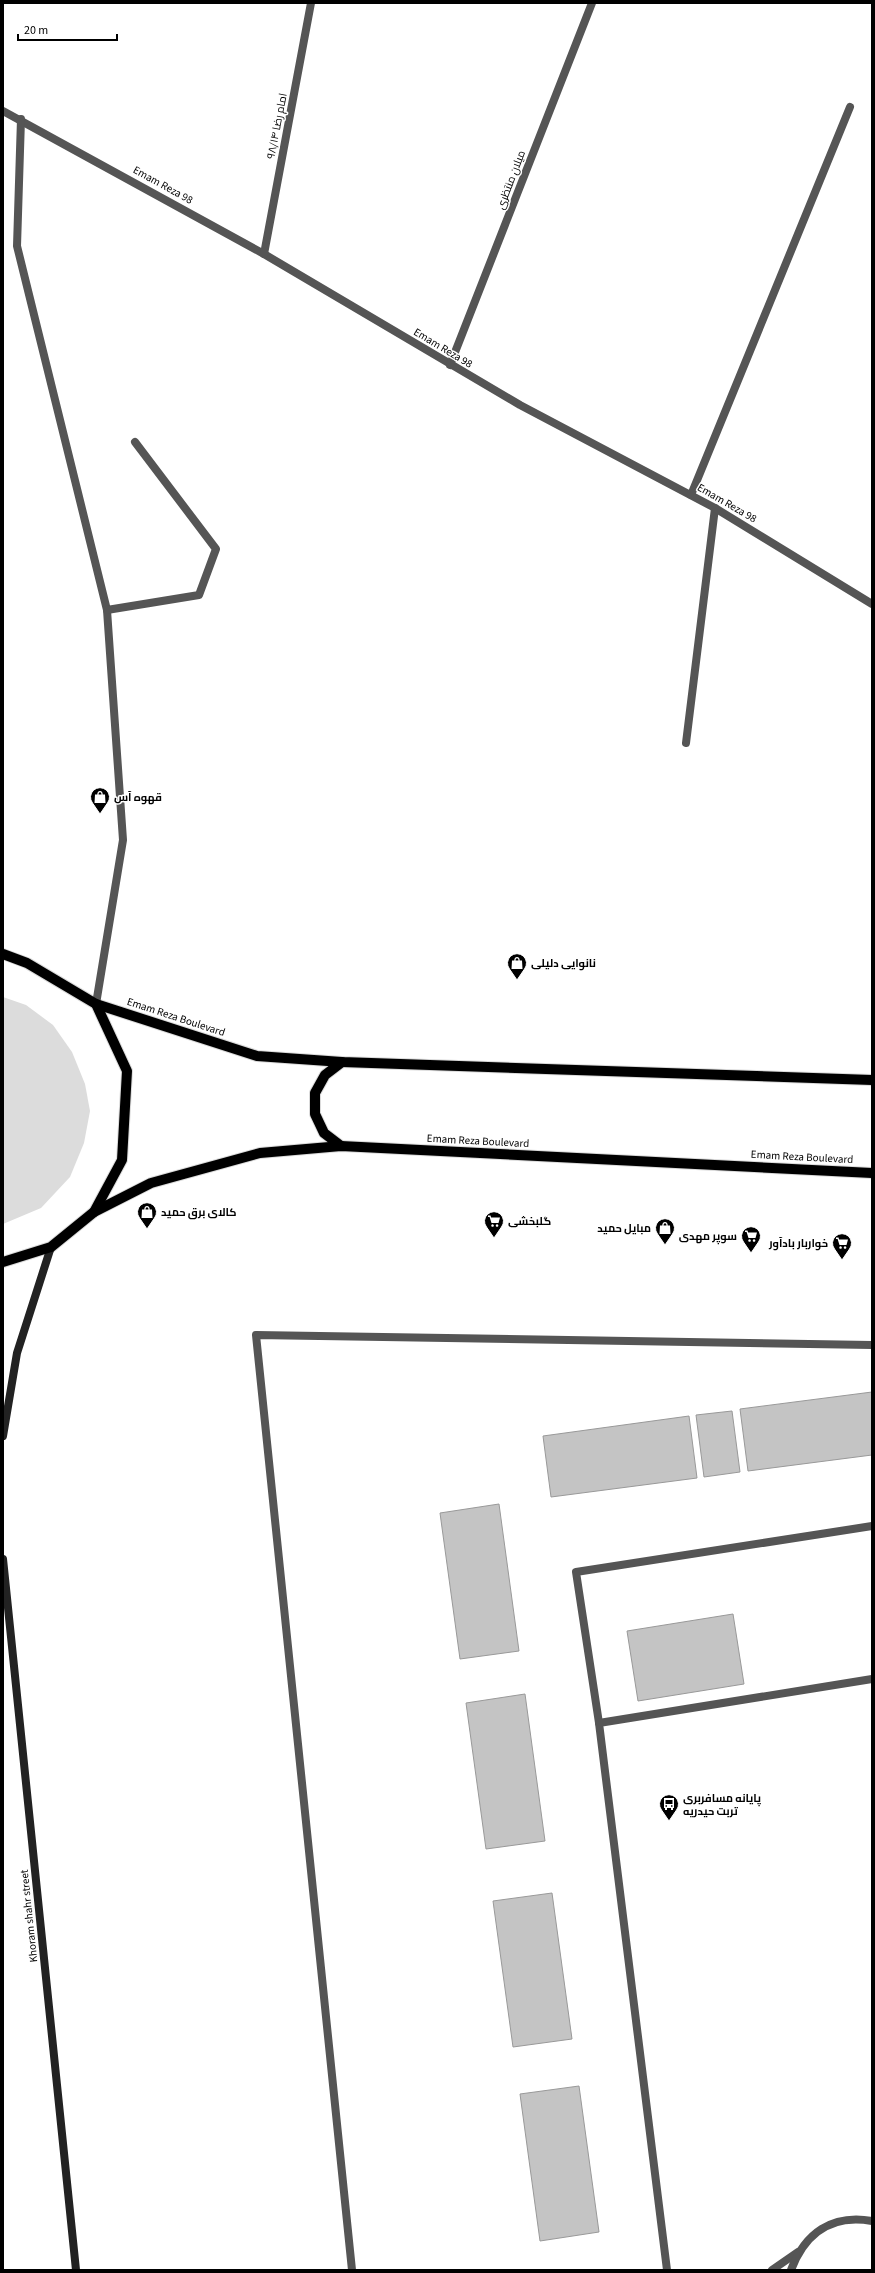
<svg xmlns="http://www.w3.org/2000/svg" width="875" height="2273" viewBox="0 0 875 2273" font-family="'Source Sans 3',Cairo,sans-serif">
<style>
.green{fill:#dcdcdc}
.building{fill:#c4c4c4;stroke:#999}
.lines{fill:none;stroke-linecap:round;stroke-linejoin:round}
.primary-casing{stroke:#dbdbdb;stroke-width:12}
.service{stroke:#555;stroke-width:8}
.minor{stroke:#555;stroke-width:8}
.secondary{stroke:#222;stroke-width:8}
.primary{stroke:#000;stroke-width:10}
.labels{text-anchor:middle;dominant-baseline:central;stroke-width:3;stroke-linejoin:round;paint-order:stroke}
.street-label{font-size:11px;fill:#000;stroke:#fff}
.poi-label{font-size:11px;font-weight:bold;fill:#000;stroke:#fff;text-anchor:start}
</style>
<rect width="100%" height="100%" fill="#fff"/>
<!-- green -->
<path class="green" d="M3,997L26,1005L53,1025L72,1052L85,1084L90,1111L84,1143L70,1177L41,1208L3,1224Z"/>
<!-- building -->
<g class="building">
<path d="M872,1392V1455L748,1471L740,1409Z"/>
<path d="M732,1411L740,1472L704,1477L696,1415Z"/>
<path d="M689,1416L697,1478L551,1497L543,1436Z"/>
<path d="M499,1504L519,1651L460,1659L440,1513Z"/>
<path d="M733,1614L744,1684L638,1701L627,1631Z"/>
<path d="M525,1694L545,1841L486,1849L466,1703Z"/>
<path d="M552,1893L572,2039L513,2047L493,1901Z"/>
<path d="M579,2086L599,2232L540,2241L520,2094Z"/>
</g>
<g class="lines">
<defs>
<g id="primary">
<path d="M3,954L27,963L96,1004L127,1071L122,1160L94,1212L51,1247L3,1262"/>
<path d="M96,1004L257,1056L342,1062L872,1080"/>
<path d="M341,1146L324,1133L315,1114V1093L325,1075L342,1062"/>
<path d="M94,1212L151,1183L260,1153L341,1146L872,1173"/>
</g>
</defs>
<!-- primary casing -->
<use href="#primary" class="primary-casing"/>
<!-- service -->
<g class="service">
<path d="M686,743L715,508"/>
<path d="M599,1723L576,1572L872,1526"/>
<path d="M352,2270L256,1335L872,1345"/>
<path d="M667,2270L599,1723L872,1679"/>
<path d="M772,2270L798,2252"/>
<path d="M791,2270C805,2233 832,2214 872,2221"/>
</g>
<!-- minor -->
<g class="minor">
<path d="M3,111L264,254L520,405L715,508L872,604"/>
<path d="M21,119L17,246L107,610L123,840L96,1004"/>
<path d="M264,254L311,3"/>
<path d="M450,365L592,3"/>
<path d="M691,495L850,107"/>
<path d="M107,610L199,595L216,549L135,442"/>
</g>
<!-- secondary -->
<g class="secondary">
<path d="M3,1436L17,1353L51,1247"/>
<path d="M3,1559L76,2270"/>
</g>
<!-- primary -->
<use href="#primary" class="primary"/>
</g>
<!-- icons -->
<defs>
<symbol id="shop-pin" viewBox="-11 -11 22 30"><path d="M0 17L-7.5 6A9.5 9.5 0 1 1 7.5 6Z" fill="#000" stroke="#fff"/><path d="M-5-2.5h2.3a2.7 3.5 0 0 1 5.4 0H5L5.5 6h-11ZM-1.5-2.5h3a1.5 2.3 0 0 0-3 0Z" fill="#fff"/></symbol>
<symbol id="supermarket-pin" viewBox="-11 -11 22 30"><path d="M0 17L-7.5 6A9.5 9.5 0 1 1 7.5 6Z" fill="#000" stroke="#fff"/><path d="M-6-5.5h2.5l.6 2H6L4.5 2H-2.5L-4.4-4H-6ZM-1.5 3.2a1.3 1.3 0 1 0 .1 0ZM3 3.2a1.3 1.3 0 1 0 .1 0Z" fill="#fff"/></symbol>
<symbol id="bus-pin" viewBox="-11 -11 22 30"><path d="M0 17L-7.5 6A9.5 9.5 0 1 1 7.5 6Z" fill="#000" stroke="#fff"/><path d="M-5-6H5V4H4V6H2V4H-2V6H-4V4H-5ZM-3.5-4V0h7V-4ZM-3.5 1.2v1.5H-2V1.2ZM2 1.2v1.5H3.5V1.2Z" fill="#fff"/></symbol>
</defs>
<g fill-rule="evenodd">
<use href="#shop-pin" x="89" y="786" width="22" height="30"/>
<use href="#shop-pin" x="506" y="952" width="22" height="30"/>
<use href="#shop-pin" x="136" y="1201" width="22" height="30"/>
<use href="#supermarket-pin" x="483" y="1210" width="22" height="30"/>
<use href="#shop-pin" x="654" y="1217" width="22" height="30"/>
<use href="#supermarket-pin" x="740" y="1225" width="22" height="30"/>
<use href="#supermarket-pin" x="831" y="1232" width="22" height="30"/>
<use href="#bus-pin" x="658" y="1793" width="22" height="30"/>
</g>
<g class="labels">
<!-- street labels -->
<g class="street-label">
<text transform="translate(277 126) rotate(-79)">امام رضا ٩٨/١۴</text>
<text transform="translate(511 180) rotate(-69)">میلان منتظری</text>
<text transform="translate(163 185) rotate(29)">Emam Reza 98</text>
<text transform="translate(443 348) rotate(31)">Emam Reza 98</text>
<text transform="translate(727 503) rotate(30)">Emam Reza 98</text>
<text transform="translate(176 1017) rotate(18)">Emam Reza Boulevard</text>
<text transform="translate(478 1141) rotate(3)">Emam Reza Boulevard</text>
<text transform="translate(802 1157) rotate(3)">Emam Reza Boulevard</text>
<text transform="translate(29 1916) rotate(-96)">Khoram shahr street</text>
</g>
<!-- poi labels -->
<g class="poi-label">
<text x="114" y="797">قهوه آس</text>
<text x="531" y="963">نانوایی دلیلی</text>
<text x="161" y="1212">کالای برق حمید</text>
<text x="508" y="1221">گلبخشی</text>
<text x="651" y="1228" text-anchor="end">مبایل حمید</text>
<text x="737" y="1236" text-anchor="end">سوپر مهدی</text>
<text x="828" y="1243" text-anchor="end">خواربار بادآور</text>
<text x="683" y="1798">پایانه مسافربری<tspan x="683" dy="13">تربت حیدریه</tspan></text>
</g>
</g>
<!-- border -->
<rect width="875" height="2273" fill="none" stroke="#000000" stroke-width="8"/>
<!-- scale -->
<path d="M18 34v6h99v-6" fill="none" stroke="#000000" stroke-width="2"/>
<text x="24" y="34" font-size="12" fill="#000000" stroke="#ffffff" stroke-width="3" paint-order="stroke">20 m</text>
</svg>
